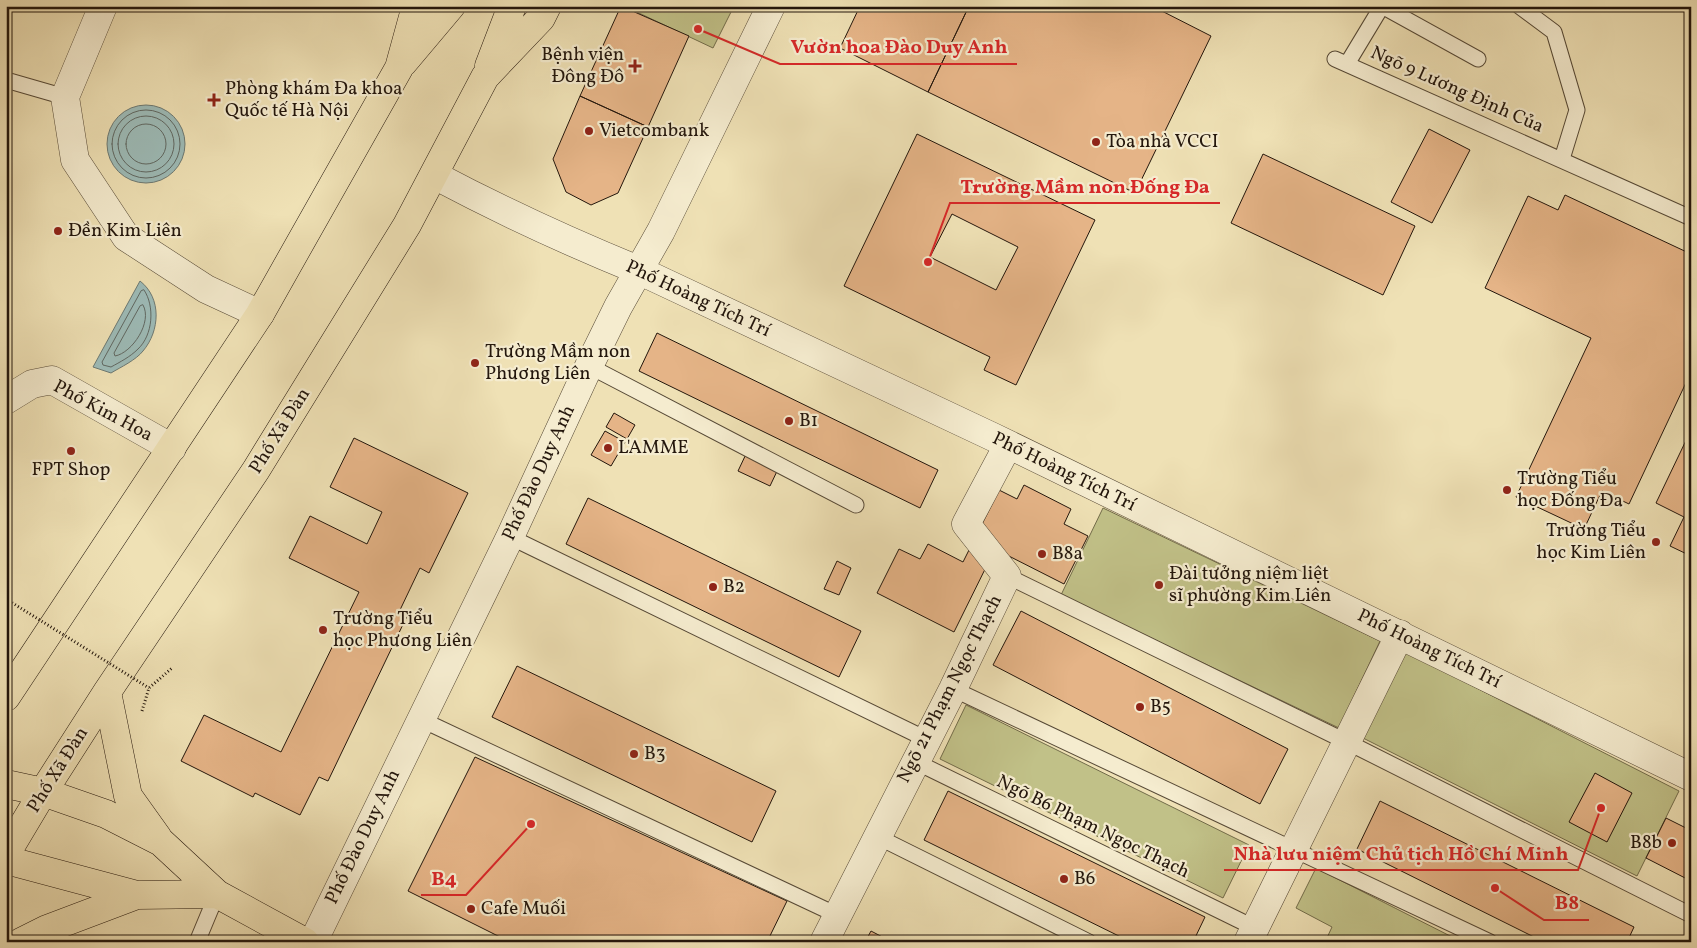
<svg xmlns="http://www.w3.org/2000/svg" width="1697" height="948" font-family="Vollkorn,serif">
	<rect width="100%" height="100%" fill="#efe1b5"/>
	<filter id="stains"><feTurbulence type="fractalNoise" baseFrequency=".004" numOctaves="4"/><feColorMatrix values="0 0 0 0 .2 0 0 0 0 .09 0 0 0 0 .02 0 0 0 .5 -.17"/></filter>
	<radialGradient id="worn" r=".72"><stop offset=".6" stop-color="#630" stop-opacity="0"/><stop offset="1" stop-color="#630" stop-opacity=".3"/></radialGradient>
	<path fill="#c1c188" stroke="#726c4a" d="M624,6H734L713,48Z
		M1103,508L1380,641L1339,728L1061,595Z
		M1404,651L1679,791L1637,876L1361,737Z
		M966,705L1249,845L1223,898L940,759Z
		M1316,868L1462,942H1325L1332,927L1296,908Z"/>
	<path fill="#9dbbb7" stroke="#6c7973" d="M107 144a39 39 0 1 1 78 0a39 39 0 1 1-78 0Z
		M140,281C162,298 160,331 143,351C136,360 121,367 111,373L93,367Z"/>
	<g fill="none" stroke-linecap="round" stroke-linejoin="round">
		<path stroke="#606862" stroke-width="1" d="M112 144a34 34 0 1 1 68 0a34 34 0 1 1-68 0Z
			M118 144a28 28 0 1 1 56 0a28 28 0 1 1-56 0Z
			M126 144a20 20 0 1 1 40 0a20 20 0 1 1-40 0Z
			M144,290C155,306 153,335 138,349C130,357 120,362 111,367L103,365L102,362L141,291Z
			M143,305C153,322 132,353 115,356L114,353L140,306Z"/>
	</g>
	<path fill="#e5b487" stroke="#23160c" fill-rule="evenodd" d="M621,6L689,36L648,127L580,96Z
		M860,6H969L928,92L840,48Z
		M969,6H1152L1211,36L1135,193L928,92Z
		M580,96L648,127L618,193L591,205L566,192L553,159Z
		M1429,129L1470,150L1432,223L1391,202Z
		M917,134L1095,220L1016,385L984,370L990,357L844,286ZM952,214L1018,247L996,290L930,257Z
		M1263,154L1415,226L1383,295L1231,223Z
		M1565,195L1691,254V372L1629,504L1602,491L1584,529L1516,497L1591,338L1485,288L1528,196L1558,210Z
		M657,333L938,470L920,508L639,371Z
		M614,413L635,425L627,439L606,427Z
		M1691,430V556L1670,546L1684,517L1656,503Z
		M605,431L625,442L611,466L591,455Z
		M354,438L468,493L429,573L420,568L400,610L408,614L328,781L319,777L300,815L255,793L253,797L181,761L204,715L281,752L359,592L289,558L310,516L367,544L382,512L330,487Z
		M747,452L779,467L770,486L738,471Z
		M1024,485L1071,509L1064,524L1088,536L1064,584L995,549L954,632L877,593L899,549L920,559L928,544L963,562L999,490L1017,499Z
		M588,498L861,631L839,677L566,544Z
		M837,561L851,568L839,595L824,589Z
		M1021,611L1288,749L1260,804L993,665Z
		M517,666L776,791L752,842L492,717Z
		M475,757L787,901L767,942H510L408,891Z
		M1595,773L1632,793L1607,842L1569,822Z
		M948,791L1205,917L1193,942H1131L924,840Z
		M1380,801L1634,927L1627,942H1544L1357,849Z
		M1666,818L1686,828L1691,820V881L1646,858Z
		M871,931L892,942H865Z"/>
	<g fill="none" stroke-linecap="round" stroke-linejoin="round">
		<defs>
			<path id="service" d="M1519,6L1554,32L1577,110L1562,159
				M1335,59L1691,218
				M1347,64L1382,6L1478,59
				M6,80L65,97
				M589,366L856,505
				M510,537L926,739
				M1007,576L1347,742L1691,915
				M953,689L1490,942
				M420,719L837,915
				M914,761L1255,928
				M876,836L1089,942
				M197,942L217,894"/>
			<path id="minor" d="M103,6L65,97L75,160L126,237L206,289L260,314
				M6,400L32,384L52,380L172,448
				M824,942L953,689L1007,576L966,524L1008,445
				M1248,942L1400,634"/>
			<path id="tertiary" d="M434,175C500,210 569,242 638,270L993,437L1691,777
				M313,942L510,537L589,366L618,307L661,231L771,6"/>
			<path id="primary" d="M403,63L451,6
				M489,66L512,6
				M107,692L128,796L158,838
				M6,697L260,314L399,68L416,6
				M6,784L43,792L106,814L161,842L217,894L305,942
				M6,854L43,792L107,692L256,470L407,225L485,77L541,18L547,6
				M6,860L137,895L217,894
				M21,942L47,929L137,895"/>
		</defs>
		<use href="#service" stroke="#564936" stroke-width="17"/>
		<use href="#minor" stroke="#564936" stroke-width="29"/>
		<use href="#tertiary" stroke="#564936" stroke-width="29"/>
		<use href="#primary" stroke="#23160c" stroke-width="29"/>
		<path stroke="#23160c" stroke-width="3" stroke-dasharray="1 2.5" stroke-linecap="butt" d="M654,8L655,6
			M142,711L149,688L172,668"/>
		<use href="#service" stroke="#f5eccf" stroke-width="15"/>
		<use href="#minor" stroke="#f5eccf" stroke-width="28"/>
		<use href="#tertiary" stroke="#f5eccf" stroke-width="28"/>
		<use href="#primary" stroke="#efe1b5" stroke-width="28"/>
		<path stroke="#23160c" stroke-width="3" stroke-dasharray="1 2.5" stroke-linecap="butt" d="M6,599L149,688"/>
	</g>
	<g fill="#8f2418" stroke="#f5eccf" stroke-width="2">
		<path d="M632.5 58.5h5v5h5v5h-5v5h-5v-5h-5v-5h5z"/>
		<path d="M211.5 92.5h5v5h5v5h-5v5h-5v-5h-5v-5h5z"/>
		<circle cx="589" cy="131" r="5"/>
		<circle cx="1096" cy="142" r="5"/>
		<circle cx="58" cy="231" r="5"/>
		<circle cx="475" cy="363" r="5"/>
		<circle cx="789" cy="421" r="5"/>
		<circle cx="608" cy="448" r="5"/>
		<circle cx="71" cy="451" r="5"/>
		<circle cx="1507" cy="490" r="5"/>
		<circle cx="1656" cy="542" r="5"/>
		<circle cx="1042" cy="554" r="5"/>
		<circle cx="1159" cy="585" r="5"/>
		<circle cx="713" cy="587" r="5"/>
		<circle cx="323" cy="630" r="5"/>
		<circle cx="1140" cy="707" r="5"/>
		<circle cx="634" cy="754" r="5"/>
		<circle cx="1672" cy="843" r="5"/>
		<circle cx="1064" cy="879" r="5"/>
		<circle cx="471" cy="909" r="5"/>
	</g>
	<g text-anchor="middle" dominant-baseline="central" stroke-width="4.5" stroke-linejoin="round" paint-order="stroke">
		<g font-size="19" fill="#23160c" stroke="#f5eccf" text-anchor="start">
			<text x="624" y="55" text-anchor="end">Bệnh viện<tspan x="624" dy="22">Đông Đô</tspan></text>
			<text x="225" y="89">Phòng khám Đa khoa<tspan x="225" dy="22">Quốc tế Hà Nội</tspan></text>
			<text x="599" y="131">Vietcombank</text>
			<text x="1106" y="142">Tòa nhà VCCI</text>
			<text x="68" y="231">Đền Kim Liên</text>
			<text x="485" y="352">Trường Mầm non<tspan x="485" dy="22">Phương Liên</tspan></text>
			<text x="799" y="421">B1</text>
			<text x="618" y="448">L'AMME</text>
			<text x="71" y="470" text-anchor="middle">FPT Shop</text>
			<text x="1517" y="479">Trường Tiểu<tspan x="1517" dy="22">học Đống Đa</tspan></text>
			<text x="1646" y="531" text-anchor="end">Trường Tiểu<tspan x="1646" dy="22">học Kim Liên</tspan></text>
			<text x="1052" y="554">B8a</text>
			<text x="1169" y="574">Đài tưởng niệm liệt<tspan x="1169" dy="22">sĩ phường Kim Liên</tspan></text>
			<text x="723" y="587">B2</text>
			<text x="333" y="619">Trường Tiểu<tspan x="333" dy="22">học Phương Liên</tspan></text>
			<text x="1150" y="707">B5</text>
			<text x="644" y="754">B3</text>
			<text x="1662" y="843" text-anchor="end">B8b</text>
			<text x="1074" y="879">B6</text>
			<text x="481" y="909">Cafe Muối</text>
		</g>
		<g font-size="19" fill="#23160c" stroke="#f5eccf">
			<text transform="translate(1457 90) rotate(24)">Ngõ 9 Lương Định Của</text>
			<text transform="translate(698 299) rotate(25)">Phố Hoàng Tích Trí</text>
			<text transform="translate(103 411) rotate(28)">Phố Kim Hoa</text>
			<text transform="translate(280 431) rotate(-58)">Phố Xã Đàn</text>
			<text transform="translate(1064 472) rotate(26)">Phố Hoàng Tích Trí</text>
			<text transform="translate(539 473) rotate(-65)">Phố Đào Duy Anh</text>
			<text transform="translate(1429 649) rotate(26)">Phố Hoàng Tích Trí</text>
			<text transform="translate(950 689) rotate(-63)">Ngõ 21 Phạm Ngọc Thạch</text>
			<text transform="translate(58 770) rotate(-58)">Phố Xã Đàn</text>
			<text transform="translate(1093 827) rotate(26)">Ngõ B6 Phạm Ngọc Thạch</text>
			<text transform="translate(363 837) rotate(-64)">Phố Đào Duy Anh</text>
		</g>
	</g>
	<path fill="none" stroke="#d62828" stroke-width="2" d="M698 29L780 64H1017M928 262L950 203H1220M1601 808L1578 870H1224M531 824L466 895H421M1495 888L1544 920H1589"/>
	<g fill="#d62828" stroke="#f5eccf" stroke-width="2">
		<circle cx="698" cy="29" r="5"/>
		<circle cx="928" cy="262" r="5"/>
		<circle cx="1601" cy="808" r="5"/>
		<circle cx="531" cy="824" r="5"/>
		<circle cx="1495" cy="888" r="5"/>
	</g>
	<g font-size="20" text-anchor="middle" font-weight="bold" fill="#d62828" stroke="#f5eccf" stroke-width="4.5" stroke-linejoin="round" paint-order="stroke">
		<text x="899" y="53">Vườn hoa Đào Duy Anh</text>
		<text x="1085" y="193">Trường Mầm non Đống Đa</text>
		<text x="1401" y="860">Nhà lưu niệm Chủ tịch Hồ Chí Minh</text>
		<text x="444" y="885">B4</text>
		<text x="1567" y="909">B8</text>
	</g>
	<rect width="1697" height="948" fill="none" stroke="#efe1b5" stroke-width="25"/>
	<rect x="8" y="8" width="1682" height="933" fill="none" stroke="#23160c" stroke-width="2.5"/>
	<rect x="12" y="12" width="1672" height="923" fill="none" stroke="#23160c"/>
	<rect width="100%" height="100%" filter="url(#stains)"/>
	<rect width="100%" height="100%" fill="url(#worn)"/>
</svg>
